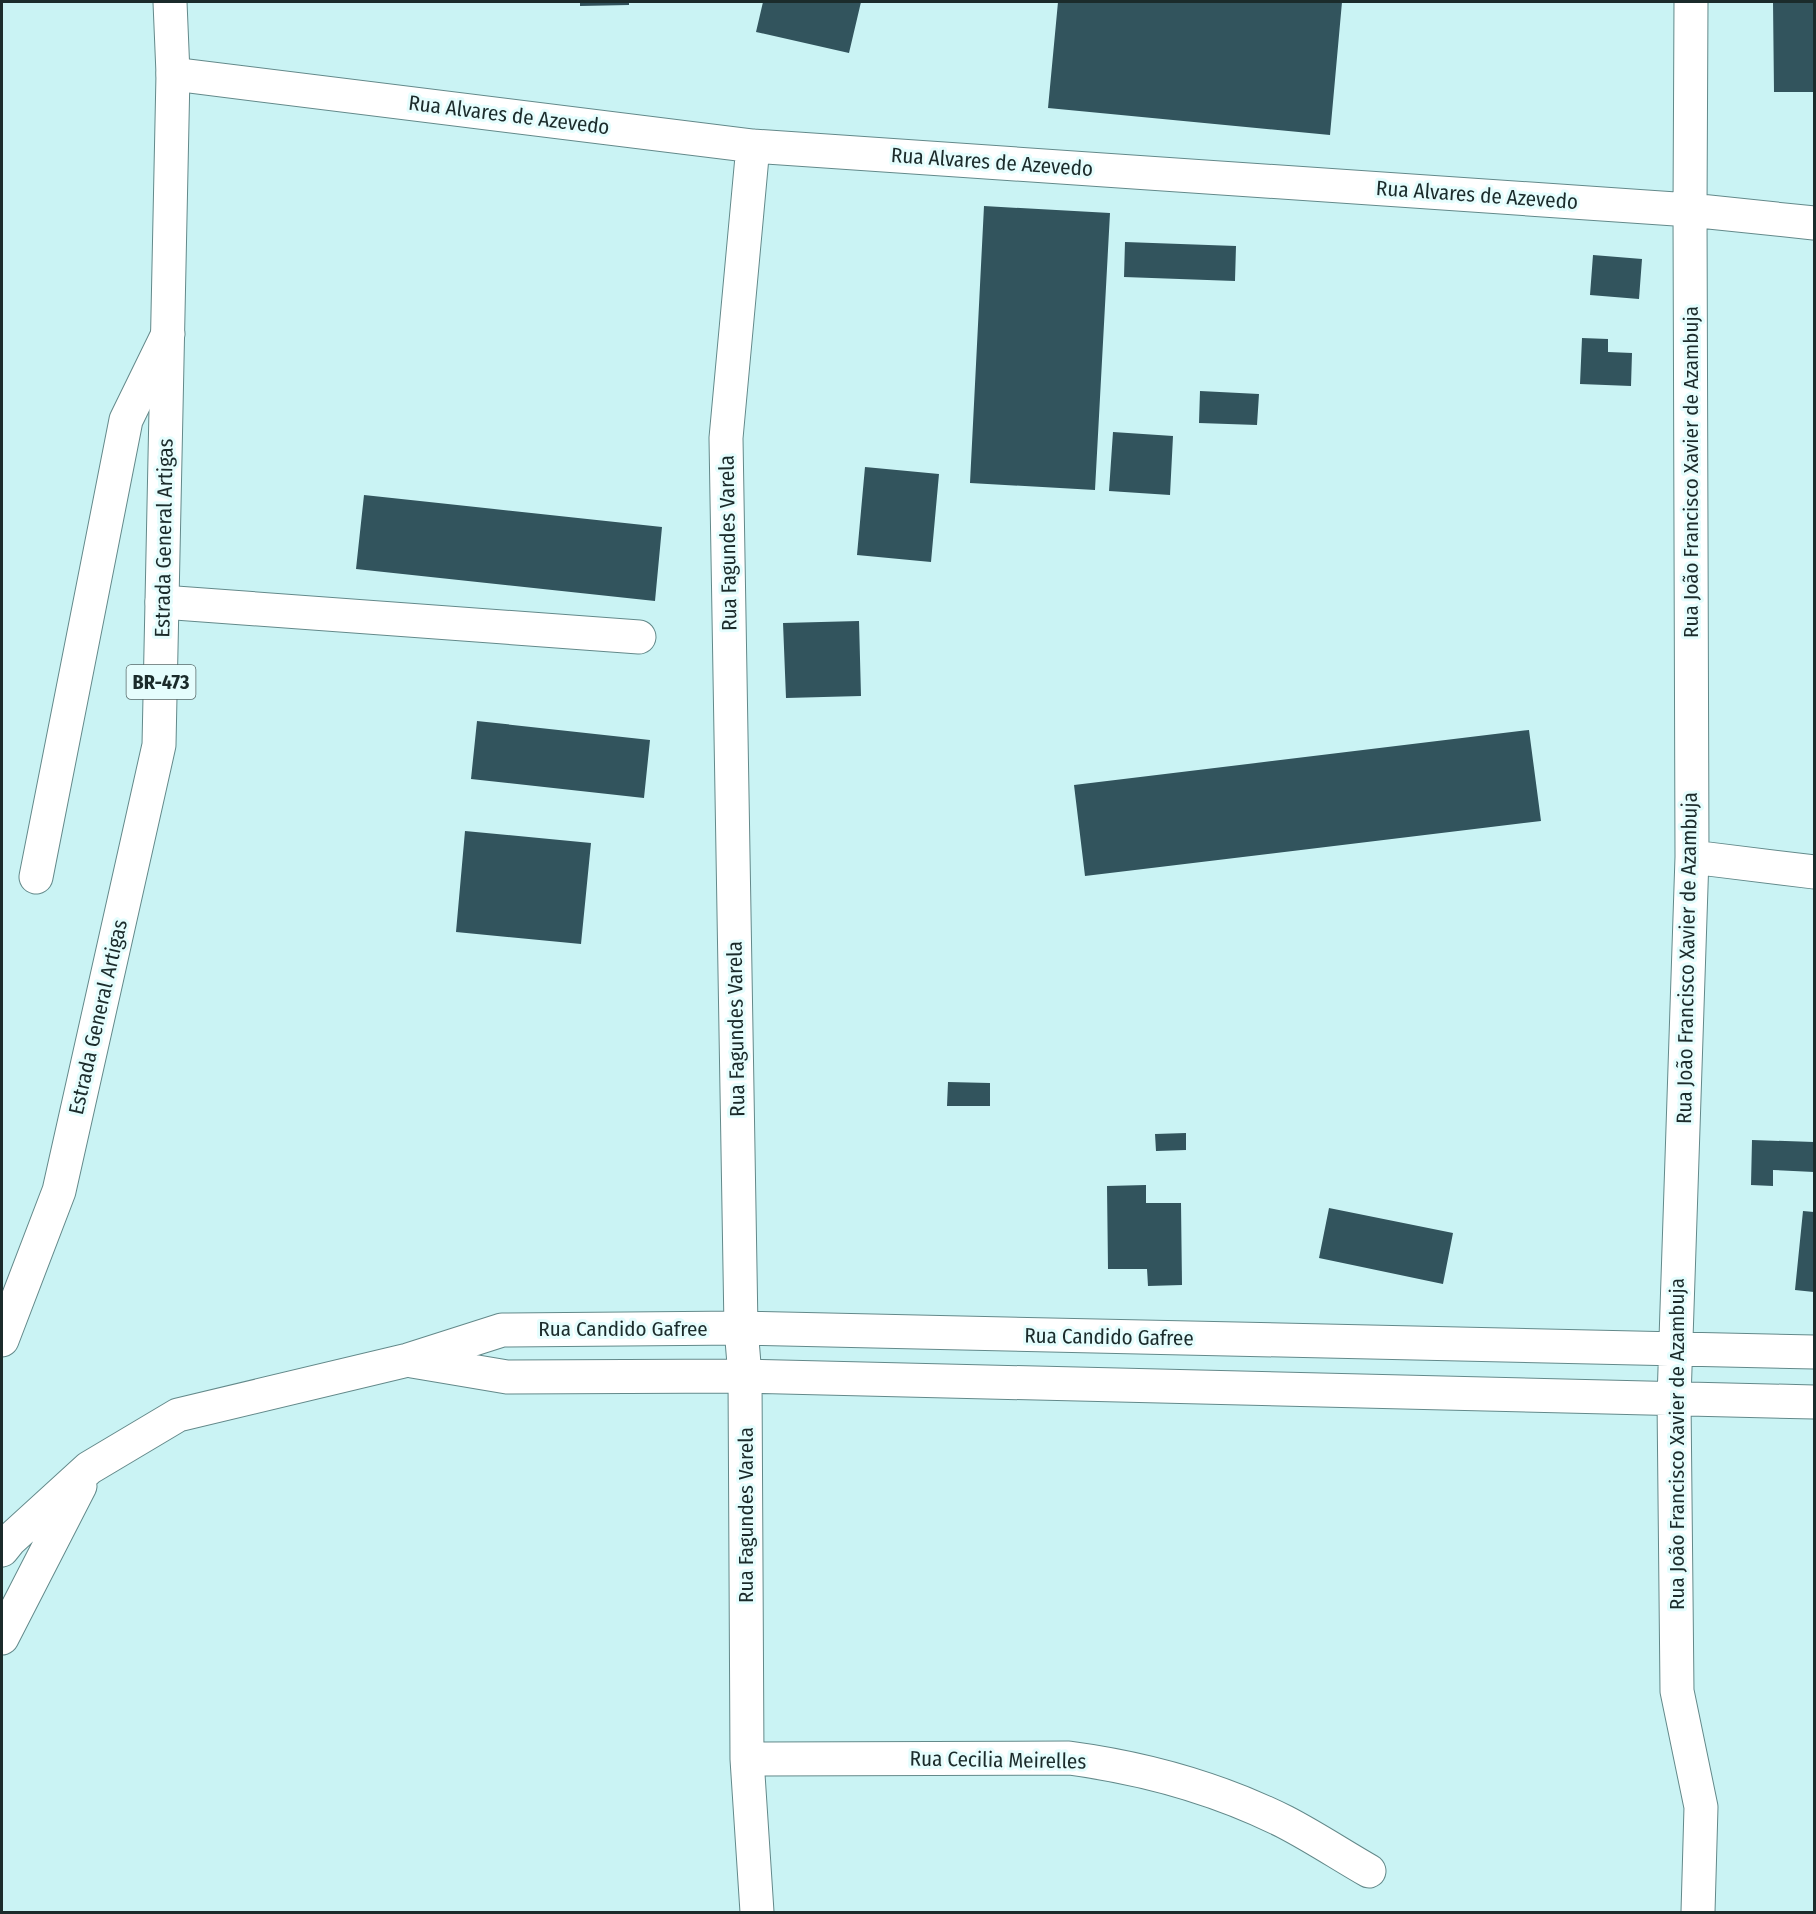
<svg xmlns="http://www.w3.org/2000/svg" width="1816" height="1914" font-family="'Fira Sans Condensed',sans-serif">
	<rect width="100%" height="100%" fill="#caf3f4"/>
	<path fill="#32545d" d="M580,2H629V5L580,6Z
		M763,2H861L849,53L756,32Z
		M1058,2H1342L1330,135L1048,108Z
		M1773,2H1814V92H1774Z
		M984,206L1110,213L1095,490L970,483Z
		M1125,242L1236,246L1235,281L1124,277Z
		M1593,255L1642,259L1639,299L1590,295Z
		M1582,338L1608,339V352L1632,353L1631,386L1580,384Z
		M1200,391L1259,394L1257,425L1199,423Z
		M1113,432L1173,436L1170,495L1109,491Z
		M865,467L939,474L931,562L857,555Z
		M364,495L662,527L655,601L356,569Z
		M859,621L861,696L786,698L783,623Z
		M477,721L650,740L644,798L471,779Z
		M1529,730L1541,821L1085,876L1074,785Z
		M465,831L591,843L581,944L456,932Z
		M948,1082L990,1083V1106H947Z
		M1186,1133V1150L1156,1151L1155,1134Z
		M1752,1140L1814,1142V1172L1773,1170V1186L1751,1185Z
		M1146,1185V1203H1181L1182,1285L1148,1286L1147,1269H1108L1107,1186Z
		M1329,1208L1453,1233L1443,1284L1319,1258Z
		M1803,1211L1814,1212V1292L1795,1290Z"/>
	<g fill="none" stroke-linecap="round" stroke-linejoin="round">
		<defs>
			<path id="minor" d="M1691,2L1690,210L1692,857L1674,1399L1677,1691L1701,1807L1698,1912
				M173,74L753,146L1690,210L1814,223
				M753,146L726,438L741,1328L745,1376L747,1759L757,1912
				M162,602L639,637
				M1692,857L1814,872
				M36,877L126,420L168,334
				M412,1361L507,1377L745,1376L1814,1402
				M2,1550L10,1540L89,1468L178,1415L408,1360L502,1330L741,1328L1814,1352
				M2,1638L80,1486
				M747,1759L1069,1758C1144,1768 1217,1788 1285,1822C1314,1837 1341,1855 1369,1871"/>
			<path id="major" d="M2,1340L59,1191L159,745L173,74L170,2"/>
		</defs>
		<use href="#minor" stroke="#63898a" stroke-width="35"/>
		<use href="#major" stroke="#63898a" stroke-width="35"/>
		<use href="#minor" stroke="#fff" stroke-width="33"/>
		<use href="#major" stroke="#fff" stroke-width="33"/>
	</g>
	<g text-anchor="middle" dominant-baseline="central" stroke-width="6" stroke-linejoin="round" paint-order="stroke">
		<rect fill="#e5fdfd" stroke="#586a6a" stroke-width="1.5" x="126.5" y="665" width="69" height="34" rx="4.5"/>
		<g font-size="20" font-weight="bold" fill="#1b2b2b">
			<text x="161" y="682">BR-473</text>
		</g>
		<g font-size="21" fill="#1b2b2b" stroke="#e5fdfd">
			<text transform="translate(509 115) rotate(7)">Rua Alvares de Azevedo</text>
			<text transform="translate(992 162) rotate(4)">Rua Alvares de Azevedo</text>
			<text transform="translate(1477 195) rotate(4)">Rua Alvares de Azevedo</text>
			<text transform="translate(1691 472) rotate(-90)">Rua João Francisco Xavier de Azambuja</text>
			<text transform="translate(164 538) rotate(-89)">Estrada General Artigas</text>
			<text transform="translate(728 543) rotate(-91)">Rua Fagundes Varela</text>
			<text transform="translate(1687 958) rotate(-89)">Rua João Francisco Xavier de Azambuja</text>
			<text transform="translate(98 1017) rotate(-77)">Estrada General Artigas</text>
			<text transform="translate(736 1029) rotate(-91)">Rua Fagundes Varela</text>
			<text x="623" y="1329">Rua Candido Gafree</text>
			<text transform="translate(1109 1337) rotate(1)">Rua Candido Gafree</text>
			<text transform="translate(1677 1444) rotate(-90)">Rua João Francisco Xavier de Azambuja</text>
			<text transform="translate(746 1515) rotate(-90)">Rua Fagundes Varela</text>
			<text transform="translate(998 1760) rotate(1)">Rua Cecilia Meirelles</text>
		</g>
	</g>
	<rect width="1816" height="1914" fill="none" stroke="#1b2b2b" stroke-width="6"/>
</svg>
